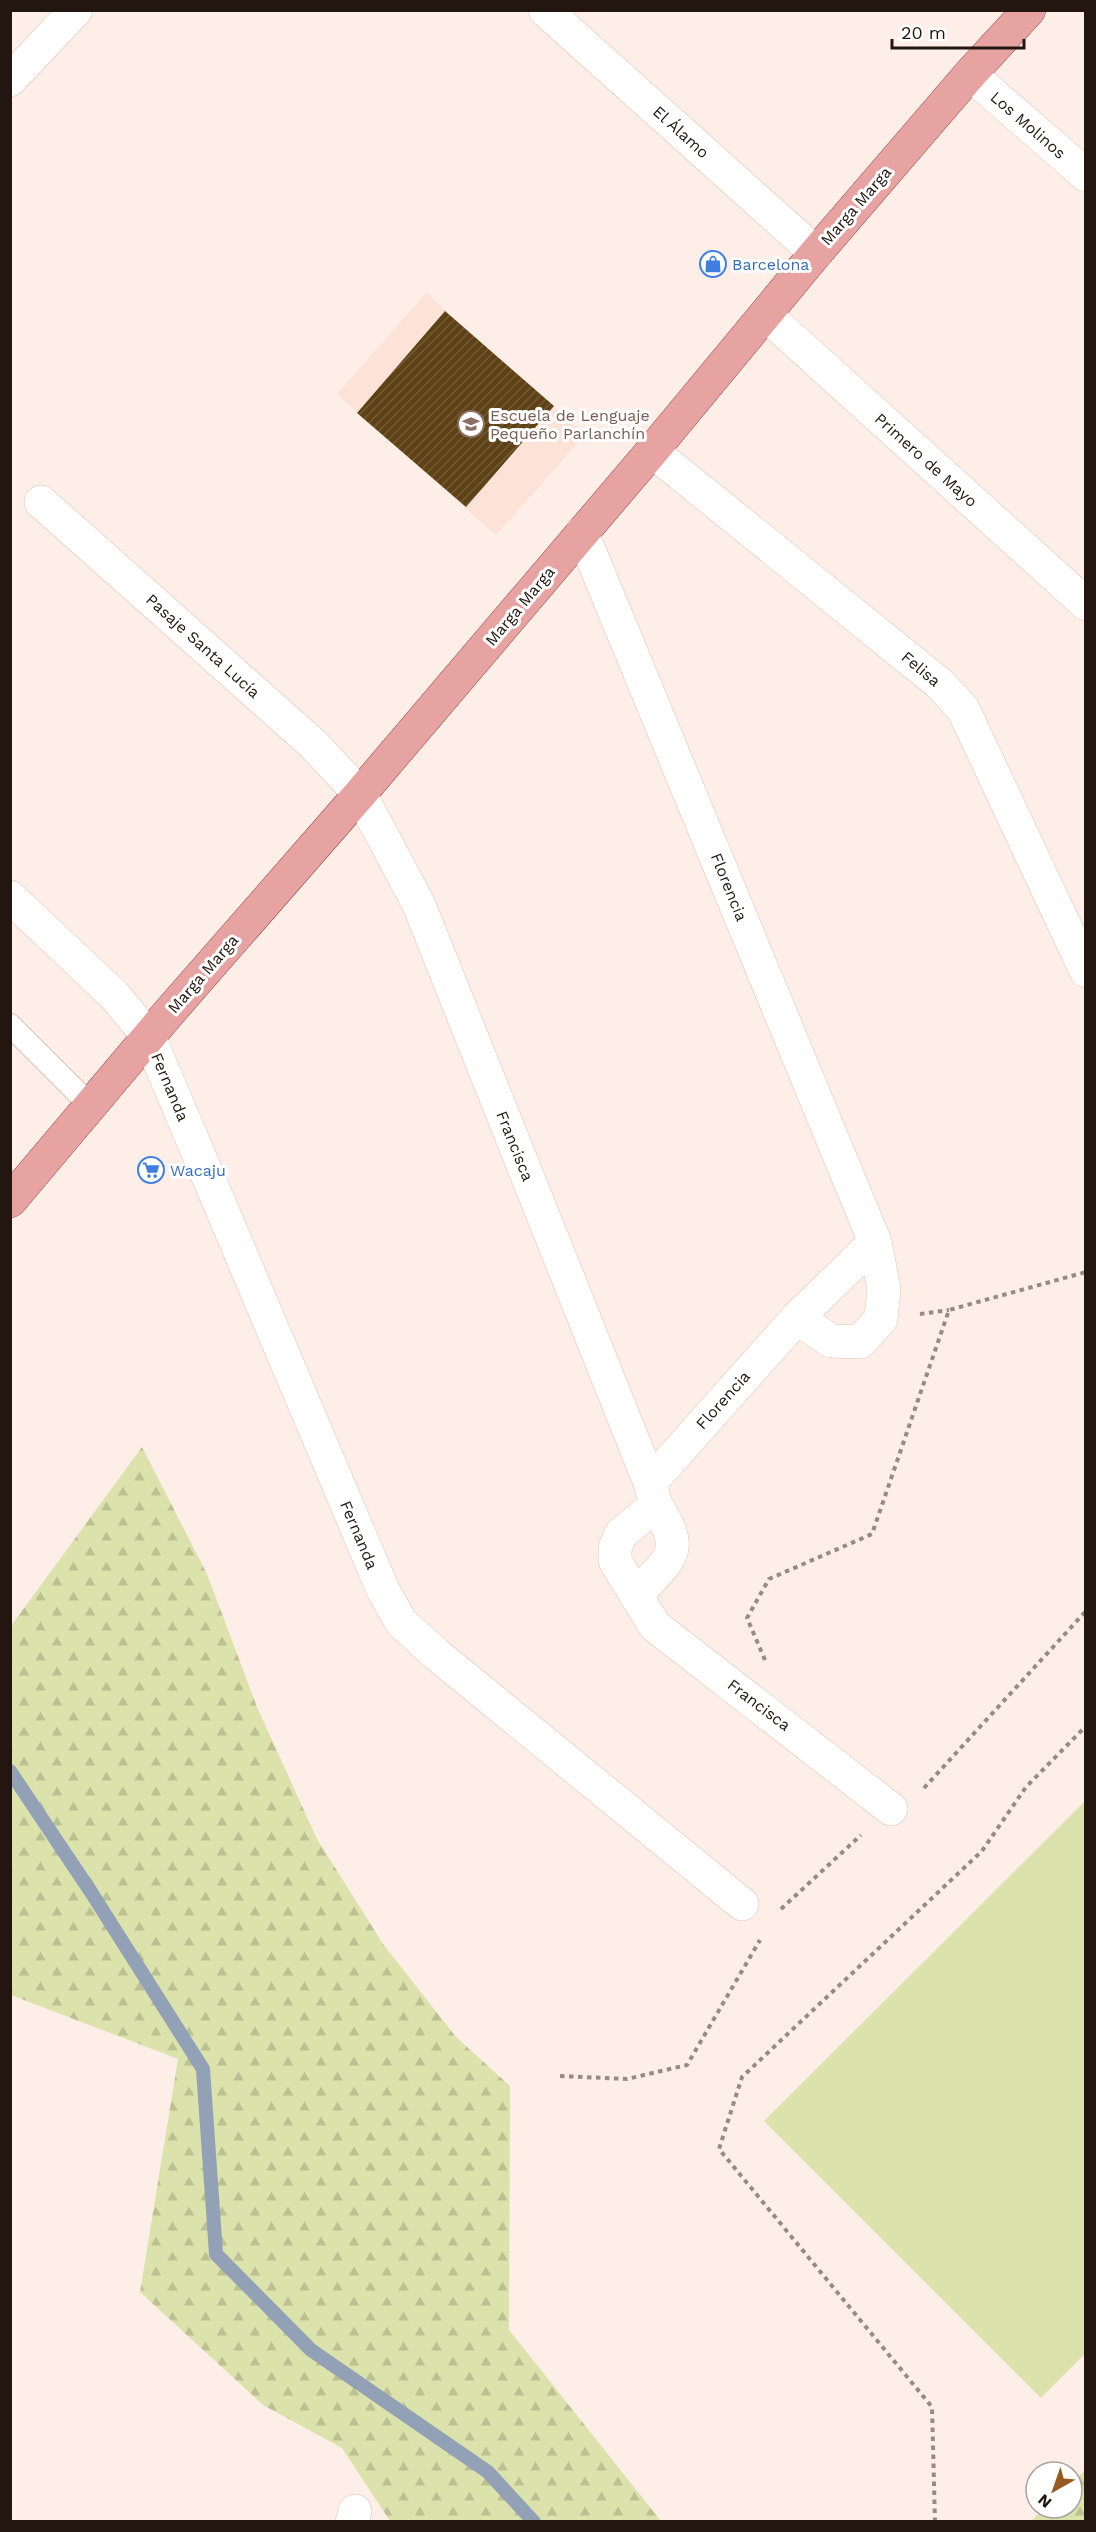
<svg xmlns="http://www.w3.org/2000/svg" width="1096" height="2532" font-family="'Work Sans',sans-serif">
	<defs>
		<pattern id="forest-firs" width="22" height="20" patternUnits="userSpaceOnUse" patternTransform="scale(1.5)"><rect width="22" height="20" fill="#dce2ab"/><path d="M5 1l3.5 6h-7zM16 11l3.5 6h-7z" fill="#bcc192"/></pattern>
		<pattern id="building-hatch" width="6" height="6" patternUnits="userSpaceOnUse" patternTransform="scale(1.5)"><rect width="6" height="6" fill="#5e4216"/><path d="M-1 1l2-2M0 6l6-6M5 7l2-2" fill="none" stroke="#715a36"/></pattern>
	</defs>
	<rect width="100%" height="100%" fill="#fdeee8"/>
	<path fill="#fde2d7" d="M426,293L585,435L496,535L337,394Z"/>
	<path fill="url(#forest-firs)" d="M142,1447L207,1574L257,1707L317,1839L383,1944L456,2037L510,2086L509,2330L661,2521H390L342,2448L263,2405L140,2292L178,2059L11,1995V1626Z
		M1085,2470V2521H1031L1045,2508H1072V2483Z"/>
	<path fill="#dce2ab" d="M1085,1801V2354L1041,2398L764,2121Z"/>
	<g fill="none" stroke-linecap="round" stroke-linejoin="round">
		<path stroke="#92a1b5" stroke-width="14" d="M10,1771L91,1892L203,2069L216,2254L311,2350L488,2472L534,2522"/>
	</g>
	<path fill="url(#building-hatch)" d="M445,311L554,406L466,507L357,413Z"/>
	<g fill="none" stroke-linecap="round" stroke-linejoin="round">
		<defs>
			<path id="lane" d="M10,1025L90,1105"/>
			<path id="street" d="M545,10L816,253
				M970,74L1086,175
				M10,80L76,10
				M766,315L1086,604
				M652,451L940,684L963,709L1086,971
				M41,502L313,744L360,794L419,905L650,1483L656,1505
				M582,533L875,1242L884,1289L881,1319L860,1342L831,1341L797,1318
				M10,897L114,995L149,1037L383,1590L401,1622L436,1654L742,1904
				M650,1483L797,1318L875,1242
				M636,1595C670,1558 687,1553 656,1505L621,1534L615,1548V1561L655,1626L891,1809
				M352,2522L355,2511"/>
			<path id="primary" d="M10,1201L166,1016L360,794L652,451L816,253L970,74L1029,10"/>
		</defs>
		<use href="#lane" stroke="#e4c0b0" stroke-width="24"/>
		<use href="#street" stroke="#e4c0b0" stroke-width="34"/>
		<use href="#primary" stroke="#974a45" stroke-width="34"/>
		<path stroke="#978983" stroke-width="4" stroke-dasharray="4.5 4.5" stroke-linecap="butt" d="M920,1314L949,1310
			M765,1660L747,1618L769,1579L872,1534L949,1310L1086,1272
			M924,1788L1086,1611
			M781,1909L861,1835
			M560,2076L627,2079L687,2065L760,1940
			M935,2522L932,2407L719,2149L742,2077L982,1851L1026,1787L1086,1726"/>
		<use href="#lane" stroke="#fff" stroke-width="22"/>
		<use href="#street" stroke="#fff" stroke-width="33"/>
		<use href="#primary" stroke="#e6a3a1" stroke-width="33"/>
	</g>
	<defs>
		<symbol id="shop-ring" viewBox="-11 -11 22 22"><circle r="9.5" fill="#fff" stroke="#3f7fe0" stroke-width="1.5"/><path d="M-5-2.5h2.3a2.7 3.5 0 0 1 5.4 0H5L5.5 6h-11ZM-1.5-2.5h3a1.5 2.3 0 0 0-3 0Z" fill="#3f7fe0"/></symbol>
		<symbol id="school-ring" viewBox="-11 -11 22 22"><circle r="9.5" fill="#fff" stroke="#8d6e63" stroke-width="1.5"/><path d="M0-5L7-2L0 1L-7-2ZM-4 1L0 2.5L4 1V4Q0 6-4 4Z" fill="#8d6e63"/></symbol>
		<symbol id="supermarket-ring" viewBox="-11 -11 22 22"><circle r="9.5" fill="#fff" stroke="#3f7fe0" stroke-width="1.5"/><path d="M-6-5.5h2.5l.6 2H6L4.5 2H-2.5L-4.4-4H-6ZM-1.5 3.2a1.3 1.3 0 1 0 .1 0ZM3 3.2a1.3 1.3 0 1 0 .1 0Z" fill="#3f7fe0"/></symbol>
	</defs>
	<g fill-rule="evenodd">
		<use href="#shop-ring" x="698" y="249" width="30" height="30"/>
		<use href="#school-ring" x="456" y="409" width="30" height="30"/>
		<use href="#supermarket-ring" x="136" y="1155" width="30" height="30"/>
	</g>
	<g text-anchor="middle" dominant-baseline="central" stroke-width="6" stroke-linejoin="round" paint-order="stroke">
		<g font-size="16" fill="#231610" stroke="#fff">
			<text transform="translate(1028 125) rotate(41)">Los Molinos</text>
			<text transform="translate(681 132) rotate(42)">El Álamo</text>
			<text transform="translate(856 206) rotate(-49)">Marga Marga</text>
			<text transform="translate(926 460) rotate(42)">Primero de Mayo</text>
			<text transform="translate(520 606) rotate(-50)">Marga Marga</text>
			<text transform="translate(203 646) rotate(42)">Pasaje Santa Lucía</text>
			<text transform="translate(921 669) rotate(40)">Felisa</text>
			<text transform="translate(729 887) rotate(68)">Florencia</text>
			<text transform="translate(203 974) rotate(-49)">Marga Marga</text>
			<text transform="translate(170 1087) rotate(67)">Fernanda</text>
			<text transform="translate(515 1146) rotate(68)">Francisca</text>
			<text transform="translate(723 1400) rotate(-48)">Florencia</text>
			<text transform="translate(359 1535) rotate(67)">Fernanda</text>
			<text transform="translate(759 1705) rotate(37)">Francisca</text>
		</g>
		<g font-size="16" fill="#366cbe" stroke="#fff" text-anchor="start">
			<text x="732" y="264">Barcelona</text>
			<text x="170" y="1170">Wacaju</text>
		</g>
		<g font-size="16" fill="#785e54" stroke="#fff" text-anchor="start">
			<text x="490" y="415">Escuela de Lenguaje<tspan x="490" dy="18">Pequeño Parlanchín</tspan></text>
		</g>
	</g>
	<rect width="1096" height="2532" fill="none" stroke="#231610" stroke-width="24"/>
	<g transform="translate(1054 2490) rotate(220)"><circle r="28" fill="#ffffff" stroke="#a7a29f" stroke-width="1.5"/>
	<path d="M0-4.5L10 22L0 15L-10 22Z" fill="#97591f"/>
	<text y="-9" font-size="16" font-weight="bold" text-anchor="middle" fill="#231610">N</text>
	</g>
	<path d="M892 39v9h132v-9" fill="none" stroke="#231610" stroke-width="3"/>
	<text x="901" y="39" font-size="18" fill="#231610" stroke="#ffffff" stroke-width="4.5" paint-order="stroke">20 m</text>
</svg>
